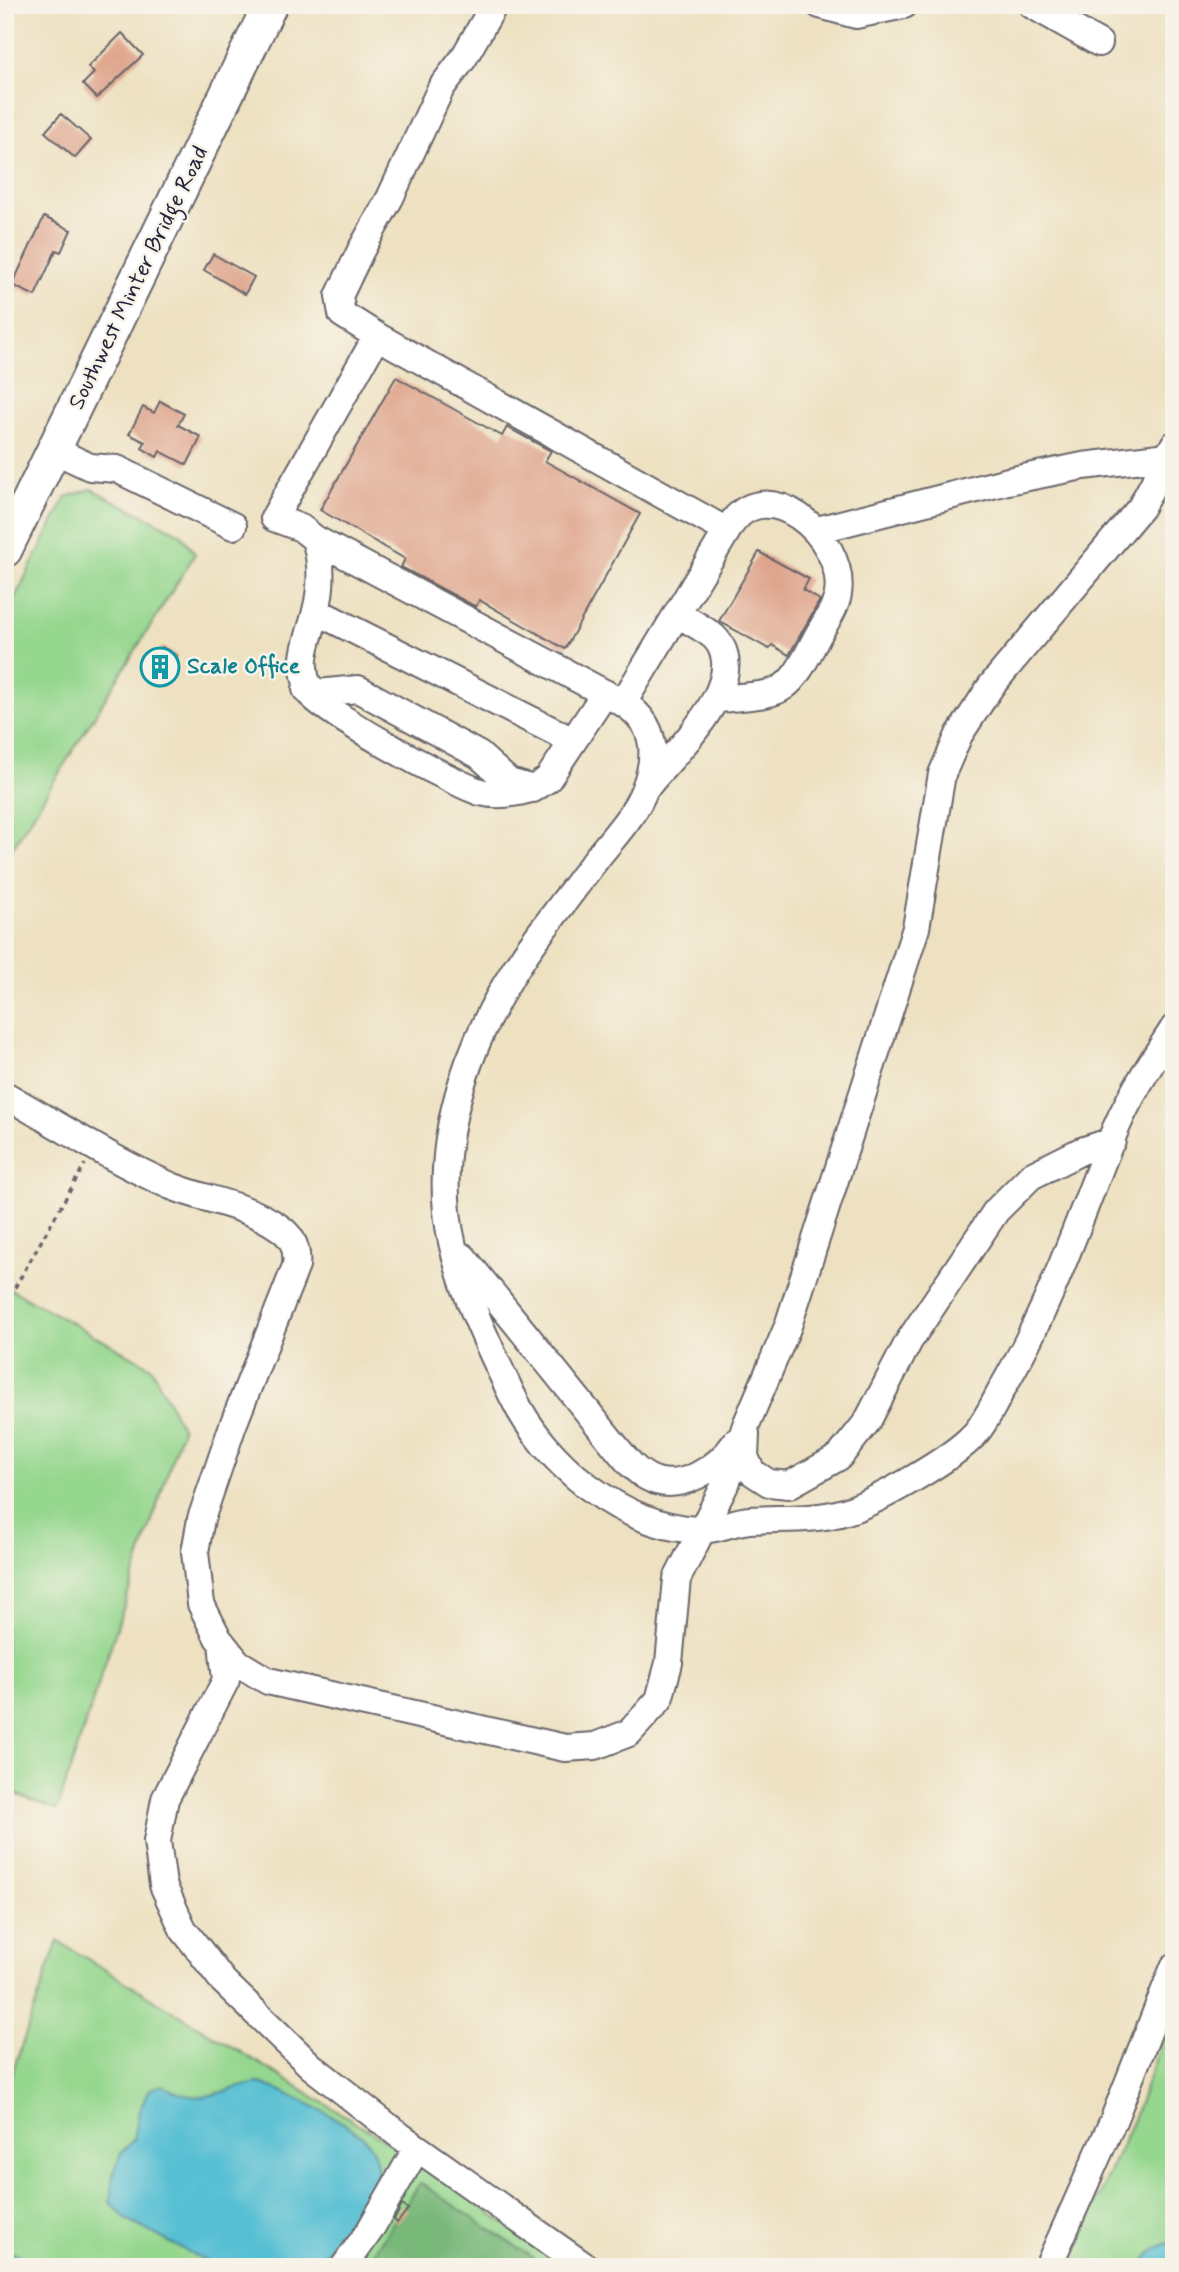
<svg xmlns="http://www.w3.org/2000/svg" width="1179" height="2272" font-family="Mynerve,sans-serif">
	<rect width="100%" height="100%" fill="#f7f3e8"/>
	<filter id="ink" filterUnits="userSpaceOnUse"><feTurbulence type="fractalNoise" baseFrequency=".0143" numOctaves="2"/><feDisplacementMap in="SourceGraphic" scale="14" xChannelSelector="R" yChannelSelector="G"/><feConvolveMatrix kernelMatrix="1 2 1 2 8 2 1 2 1" color-interpolation-filters="sRGB"/></filter>
	<filter id="wash" filterUnits="userSpaceOnUse"><feTurbulence type="fractalNoise" baseFrequency=".00686" numOctaves="4" result="noise"/><feDisplacementMap in="SourceGraphic" scale="28" xChannelSelector="R" yChannelSelector="G"/><feGaussianBlur stdDeviation="1.57" result="paint"/><feColorMatrix in="noise" values="0 0 0 0 0 0 0 0 0 0 0 0 0 0 0 0 0 1.4 0 .05"/><feComposite in="paint" operator="in"/></filter>
	<g filter="url(#wash)">
		<rect width="100%" height="100%" fill="#eee1c1"/>
		<path fill="#95d78e" stroke="#5c7c64" stroke-width="2" d="M91,489L181,534L195,554L5,860V617L66,497Z
			M5,1286L151,1367L182,1429L57,1810L5,1790Z
			M58,1941L421,2162L564,2267H5V2093Z
			M1174,2009V2267H1067L1134,2117Z"/>
		<path fill="#78b879" stroke="#4d6d5a" stroke-width="2" d="M420,2183L547,2267H364Z"/>
		<path fill="#56bfd3" stroke="#3c7087" stroke-width="2" d="M259,2083C282,2089 353,2124 368,2142C375,2152 381,2172 375,2183C362,2209 332,2243 314,2267H217L127,2220L110,2202L113,2175L121,2153L134,2139L139,2111L150,2089L162,2085C204,2110 218,2088 259,2083Z
			M1174,2242V2267H1143C1147,2252 1159,2245 1174,2242Z
			M5,2248L6,2249L43,2267H5Z"/>
		<g id="blocks">
			<path fill="#dfa58c" d="M122,33L143,55L97,98L83,84L94,73L88,67Z
				M61,114L91,140L75,158L45,132Z
				M44,217L71,230L61,252L56,250L35,296L12,285Z
				M213,254L254,277L245,294L204,270Z
				M396,377L502,436L507,427L551,451L545,461L640,514L565,649L479,600L476,607L401,567L405,559L320,510Z
				M160,401L184,414L178,425L201,437L187,465L160,451L157,457L142,448L145,442L129,434L143,407L154,413Z
				M759,552L809,579L803,590L820,600L789,655L772,645L769,649L719,621Z
				M162,647L177,656L157,687L143,678Z
				M402,2205L408,2209L397,2223L394,2220Z"/>
		</g>
	</g>
	<g filter="url(#ink)">
		<use href="#blocks" fill-opacity="0" stroke="#69656a" stroke-width="2"/>
		<g fill="none" stroke-linecap="round" stroke-linejoin="round">
			<defs>
				<path id="minor" d="M820,5L856,15L904,5
					M1032,5L1099,43
					M377,336L342,314L339,296L361,250L390,198L441,88L463,59L494,5
					M54,450L90,467L117,469L233,526
					M817,530L1008,481L1083,466L1168,456
					M315,539C322,562 322,587 316,611C310,638 297,658 308,686L318,693L358,689L479,755L509,782L533,789L548,779L605,693
					M316,611L573,741
					M306,689C319,711 452,783 480,792C495,796 512,794 527,790
					M718,699C784,693 786,698 817,637C824,624 836,608 838,594C847,537 762,465 727,531
					M623,703L727,531L377,336L274,518L301,528L315,539L623,703C656,724 658,754 645,788C636,813 616,834 600,854C580,880 561,906 541,932C483,1009 437,1113 447,1212C454,1276 485,1338 512,1395C544,1463 621,1526 698,1530C716,1531 733,1521 750,1520C782,1518 816,1521 847,1511C880,1500 952,1459 975,1434C988,1419 997,1397 1007,1380C1053,1300 1081,1213 1116,1128C1131,1093 1153,1060 1174,1028
					M649,784C674,753 755,678 714,637C704,628 688,621 677,613
					M5,1095C60,1126 114,1161 171,1186C206,1200 246,1205 277,1226C293,1236 298,1248 296,1266L233,1425L201,1519L195,1552L201,1604L218,1638L238,1663L268,1681L565,1748L595,1746L629,1733L659,1700L669,1663L677,1579L727,1481L746,1425L788,1326L916,928L942,774L959,735L991,686L1141,507L1174,445
					M463,1257L616,1447C625,1458 634,1470 647,1477C679,1495 719,1467 736,1442
					M746,1434L745,1457L752,1472L769,1483L789,1485L839,1457L867,1422L909,1341L996,1211L1031,1176L1081,1151L1112,1141
					M222,1643L226,1680L165,1799L157,1841L163,1885L183,1929L223,1981L311,2066L399,2135L586,2267
					M344,2267L370,2230L417,2148
					M1048,2267L1113,2121L1174,1967"/>
				<path id="major" d="M5,550L270,5"/>
			</defs>
			<use href="#minor" stroke="#69656a" stroke-width="30"/>
			<use href="#major" stroke="#69656a" stroke-width="37"/>
			<path stroke="#69656a" stroke-width="3.5" stroke-dasharray="5 5" stroke-linecap="butt" d="M5,1305L85,1164"/>
			<use href="#minor" stroke="#fff" stroke-width="26"/>
			<use href="#major" stroke="#fff" stroke-width="33"/>
		</g>
	</g>
	<defs>
		<symbol id="building-ring" viewBox="-11 -11 22 22"><circle r="9.5" fill="#f7f3e8" stroke="#0f9aa8" stroke-width="1.5"/><path d="M-4-6H4V6H1V3H-1V6H-4ZM-2.5-4.3h1.7v1.8h-1.7ZM.8-4.3h1.7v1.8H.8ZM-2.5-1h1.7V.8h-1.7ZM.8-1h1.7V.8H.8Z" fill="#0f9aa8"/></symbol>
	</defs>
	<g fill-rule="evenodd">
		<use href="#building-ring" x="138" y="645" width="44" height="44"/>
	</g>
	<g text-anchor="middle" dominant-baseline="central" stroke-width="5" stroke-linejoin="round" paint-order="stroke">
		<g font-size="23" fill="#22223b" stroke="#f7f3e8">
			<text transform="translate(139 278) rotate(-64)">Southwest Minter Bridge Road</text>
		</g>
		<g font-size="23" font-weight="bold" fill="#0d838f" stroke="#f7f3e8" text-anchor="start">
			<text x="187" y="667">Scale Office</text>
		</g>
	</g>
	<rect width="1179" height="2272" fill="none" stroke="#f7f3e8" stroke-width="28"/>
</svg>
